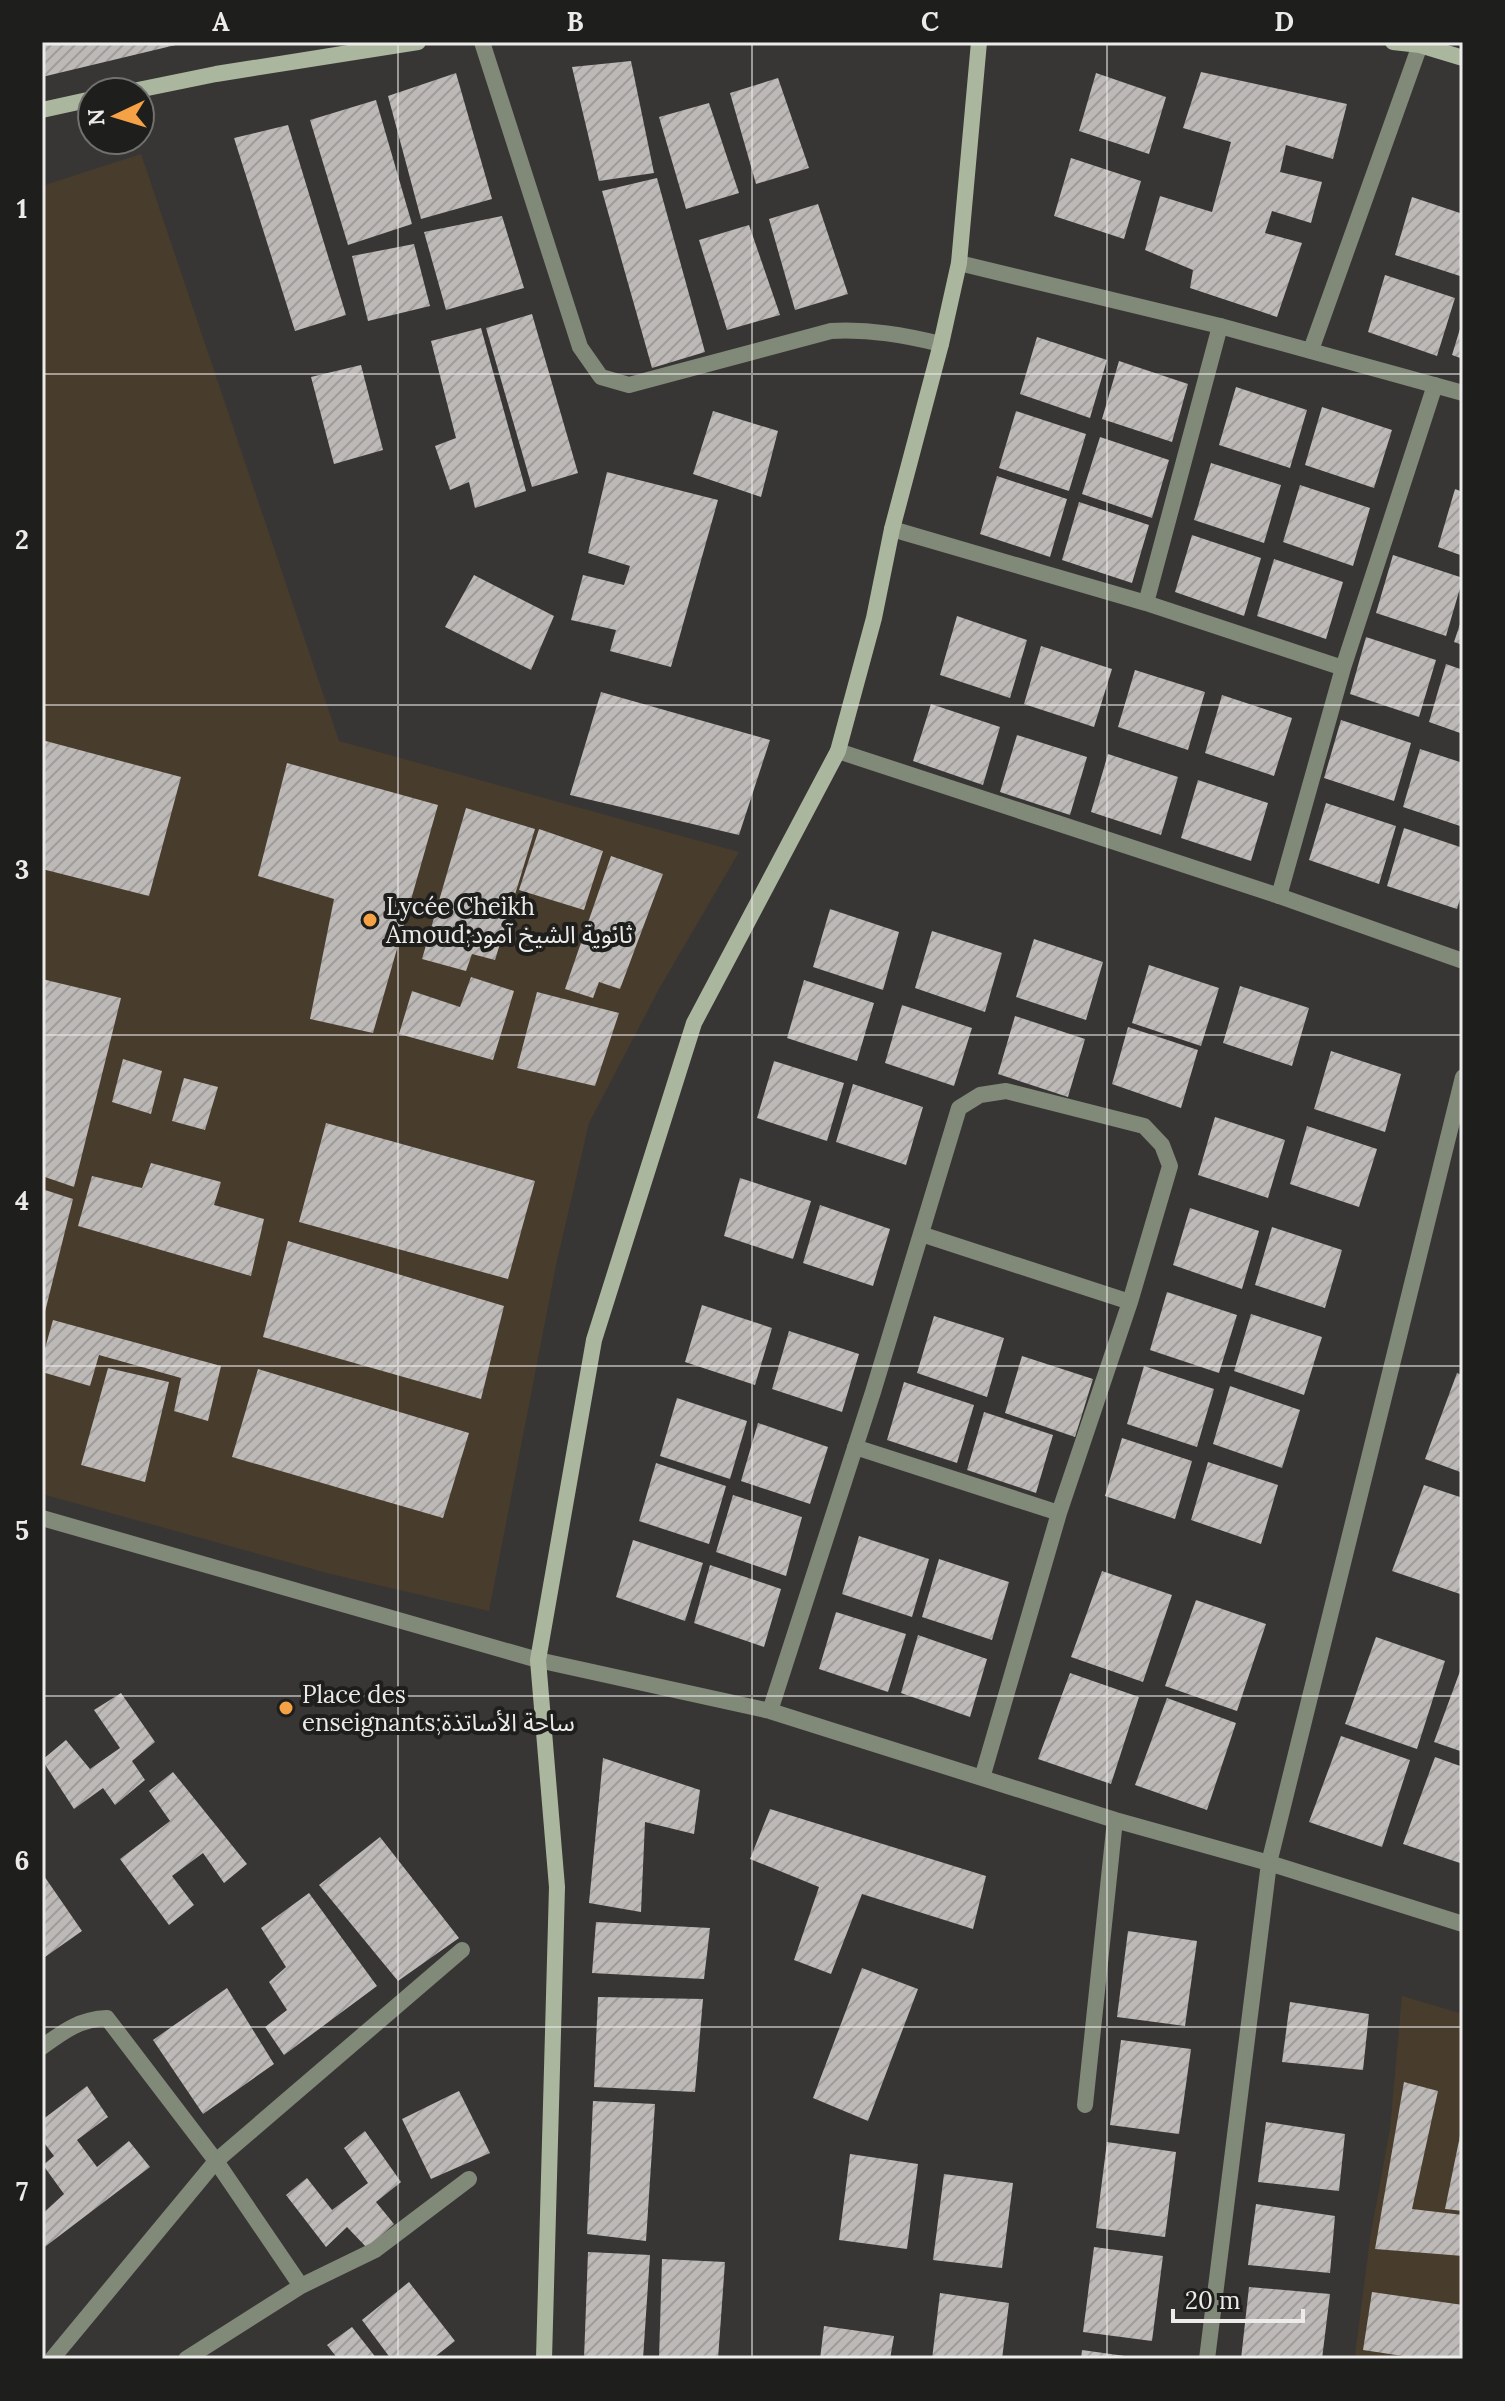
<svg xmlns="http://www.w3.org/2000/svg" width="1505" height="2401" font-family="Lora,'Noto Sans Arabic',serif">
	<defs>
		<pattern id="building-hatch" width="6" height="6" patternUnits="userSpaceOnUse" patternTransform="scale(2)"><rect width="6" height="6" fill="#bcb9b7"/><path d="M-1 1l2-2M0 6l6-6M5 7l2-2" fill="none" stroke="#9f9c9b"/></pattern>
	</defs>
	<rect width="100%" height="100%" fill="#383634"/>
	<path fill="#483c2d" d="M141,154L339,741L739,852L659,989L589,1123L556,1265L489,1611L331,1574L42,1494V186Z
		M1402,1996L1463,2014V2359H1373L1355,2356L1370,2239L1390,2129Z"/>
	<path fill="url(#building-hatch)" d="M42,42H184V43L42,77Z
		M631,61L654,173L599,181L572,67Z
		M1201,72L1347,104L1333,159L1286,145L1280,172L1322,182L1311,223L1272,211L1265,233L1302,243L1277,317L1190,288L1193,270L1145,250L1160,196L1212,212L1231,142L1183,128Z
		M456,73L492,199L421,219L388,96Z
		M1096,73L1166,97L1149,154L1079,131Z
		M778,78L809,168L756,184L730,93Z
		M376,100L412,224L348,245L310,120Z
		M709,103L739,193L686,209L659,117Z
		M288,125L346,315L295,331L234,138Z
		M1071,158L1141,181L1124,239L1054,216Z
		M657,178L705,352L652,368L602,191Z
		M1412,197L1463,214V277L1395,255Z
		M818,204L848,294L795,310L769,219Z
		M502,216L524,288L446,310L424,232Z
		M749,225L780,315L727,330L699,240Z
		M414,244L430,306L368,321L352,256Z
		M1385,275L1455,298L1437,356L1368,332Z
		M532,314L578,473L532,487L486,328Z
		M1463,319V359L1452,355Z
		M481,328L526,491L475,508L469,482L450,490L435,446L456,438L431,341Z
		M1037,337L1107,360L1090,418L1020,394Z
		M1119,361L1188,384L1172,442L1102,419Z
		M361,365L383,450L334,464L311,377Z
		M1236,387L1307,410L1290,468L1219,445Z
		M1322,407L1392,430L1374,488L1305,465Z
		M713,411L778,431L761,497L693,474Z
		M1016,411L1086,434L1069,491L999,468Z
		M1100,437L1169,460L1152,518L1082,494Z
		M1211,463L1281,485L1264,543L1194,520Z
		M607,472L718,500L671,667L610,651L616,630L571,620L583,575L624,585L630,566L588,553Z
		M997,476L1067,499L1050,557L980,534Z
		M1300,485L1370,508L1353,566L1283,542Z
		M1455,489L1463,492V556L1438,547Z
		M1079,502L1149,525L1132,583L1062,560Z
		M1192,535L1261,558L1244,616L1175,592Z
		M1393,555L1463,578L1446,636L1376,613Z
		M1274,559L1343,582L1326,639L1257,616Z
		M474,575L554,616L531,670L445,627Z
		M1463,615V645L1454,642Z
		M957,616L1027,640L1010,698L940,675Z
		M1366,637L1436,660L1419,717L1350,694Z
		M1041,646L1112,669L1094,727L1024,704Z
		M1446,664L1463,670V734L1429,722Z
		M1135,670L1205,692L1188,750L1118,727Z
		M601,692L770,740L739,835L570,795Z
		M1222,695L1292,718L1274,776L1205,753Z
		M931,704L1000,727L983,785L913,761Z
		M1341,720L1411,743L1394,801L1324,778Z
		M1017,735L1087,757L1070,815L1000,792Z
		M42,740L181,777L149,896L42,869Z
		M1420,749L1463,763V827L1403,807Z
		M1108,754L1178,777L1161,835L1091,812Z
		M287,763L438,805L373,1033L310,1019L334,899L258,876Z
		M1198,780L1268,803L1251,861L1181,838Z
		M1326,803L1396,826L1379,884L1309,860Z
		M466,808L535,829L495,960L472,954L466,971L422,959Z
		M1404,828L1463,848V889L1457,909L1387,886Z
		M539,829L603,851L584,910L519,890Z
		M611,856L663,874L620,989L599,982L593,998L565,989Z
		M830,909L899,932L883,990L813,967Z
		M932,931L1002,953L985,1012L915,988Z
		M1034,939L1103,962L1086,1020L1016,997Z
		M1149,965L1219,988L1201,1046L1132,1023Z
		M471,977L514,991L493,1060L399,1034L412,991L460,1007Z
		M42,979L121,998L74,1187L42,1176Z
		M804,980L874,1003L857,1061L787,1038Z
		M1240,986L1309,1008L1292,1066L1223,1043Z
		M537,992L619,1013L595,1086L517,1068Z
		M902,1005L972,1028L954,1086L885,1063Z
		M1015,1016L1085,1039L1068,1097L998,1074Z
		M1128,1027L1198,1050L1181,1108L1112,1084Z
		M1331,1051L1401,1074L1385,1132L1314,1109Z
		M123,1059L162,1071L151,1114L112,1102Z
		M774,1061L844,1083L827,1141L757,1118Z
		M184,1078L218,1087L205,1130L172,1121Z
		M853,1084L923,1107L906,1165L836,1142Z
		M1215,1117L1285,1140L1268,1198L1198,1175Z
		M326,1123L535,1181L508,1279L299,1222Z
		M1307,1126L1377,1149L1359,1207L1290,1184Z
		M151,1163L221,1182L214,1205L264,1219L251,1276L78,1226L92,1176L142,1188Z
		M740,1178L811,1201L793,1259L724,1236Z
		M42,1189L73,1199L43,1320H42Z
		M820,1205L890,1229L873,1286L803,1263Z
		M1190,1208L1259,1231L1242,1289L1173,1265Z
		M1272,1227L1342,1250L1325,1308L1255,1285Z
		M288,1241L504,1306L481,1399L263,1337Z
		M1167,1292L1237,1315L1219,1373L1150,1350Z
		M702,1305L772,1328L755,1385L685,1362Z
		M1251,1314L1322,1337L1304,1395L1234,1371Z
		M934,1316L1004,1338L987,1397L917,1373Z
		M53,1320L221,1366L208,1421L174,1411L181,1378L99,1355L90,1386L42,1372V1359Z
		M789,1331L859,1354L842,1412L772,1389Z
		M1022,1356L1093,1379L1075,1437L1005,1413Z
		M1144,1366L1214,1389L1197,1447L1127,1424Z
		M108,1368L169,1382L145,1482L81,1465Z
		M258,1369L469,1433L443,1518L232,1457Z
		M1457,1373L1463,1375V1473L1425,1459Z
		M904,1382L974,1405L957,1463L887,1440Z
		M1230,1386L1300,1410L1282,1468L1213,1444Z
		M677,1398L747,1421L730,1479L660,1456Z
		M984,1412L1053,1435L1036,1493L967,1470Z
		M758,1423L828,1447L810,1504L741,1481Z
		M1122,1438L1192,1461L1175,1519L1105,1496Z
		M1208,1462L1278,1485L1261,1544L1191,1520Z
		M656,1463L726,1486L709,1544L639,1521Z
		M1424,1485L1463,1498V1595L1392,1571Z
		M733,1495L802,1517L786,1576L716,1552Z
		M859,1536L929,1559L912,1617L842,1594Z
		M633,1540L703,1563L685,1621L616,1597Z
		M939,1559L1009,1582L992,1640L922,1617Z
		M710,1565L781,1589L764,1647L694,1623Z
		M1102,1571L1172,1595L1143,1682L1071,1657Z
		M1196,1600L1266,1624L1237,1711L1165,1686Z
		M836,1612L906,1634L888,1692L819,1669Z
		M918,1635L987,1659L970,1717L901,1693Z
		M1376,1637L1445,1661L1417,1749L1345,1724Z
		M1463,1663V1752L1434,1742Z
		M1070,1673L1139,1697L1111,1784L1038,1759Z
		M121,1693L155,1742L132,1761L145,1780L115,1805L103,1788L74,1809L42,1760L66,1740L90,1769L120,1748L94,1710Z
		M1167,1698L1236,1723L1207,1810L1135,1785Z
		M1341,1736L1410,1760L1382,1847L1309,1822Z
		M1435,1757L1463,1767V1864L1403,1844Z
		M603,1758L700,1790L694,1834L645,1822L641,1912L589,1903Z
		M173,1772L247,1864L224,1883L203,1853L172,1876L194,1905L169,1925L120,1859L170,1821L149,1791Z
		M770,1809L986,1876L973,1929L862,1894L831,1974L794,1960L819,1887L750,1859Z
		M380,1837L459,1938L398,1981L319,1885Z
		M42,1873L82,1931L45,1957L42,1953Z
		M309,1893L377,1986L284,2055L265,2027L287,2010L269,1982L286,1967L261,1928Z
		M596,1922L710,1928L704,1979L592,1973Z
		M1128,1931L1197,1941L1185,2026L1117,2017Z
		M862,1968L918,1989L868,2121L813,2098Z
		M227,1988L274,2064L203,2114L153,2040Z
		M598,1997L703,1999L695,2092L594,2087Z
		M1290,2002L1369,2014L1363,2070L1282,2062Z
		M1121,2040L1191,2049L1179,2134L1110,2125Z
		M1404,2082L1438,2091L1412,2209L1463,2215V2256L1375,2249Z
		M87,2086L108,2117L77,2140L97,2167L129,2141L150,2167L42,2249V2214L64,2194L43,2165L54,2156L42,2140V2120Z
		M459,2091L490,2153L431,2179L402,2119Z
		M593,2101L655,2104L646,2241L587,2234Z
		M1266,2122L1345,2134L1339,2191L1258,2182Z
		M1462,2126H1463V2211L1445,2209Z
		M365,2131L401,2182L376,2202L394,2224L367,2248L347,2227L326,2247L286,2195L307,2178L332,2210L368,2183L344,2148Z
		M1107,2142L1176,2152L1165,2237L1096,2228Z
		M850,2154L918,2164L907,2249L839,2240Z
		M944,2174L1013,2183L1002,2268L933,2260Z
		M1256,2204L1335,2216L1330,2273L1248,2265Z
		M1094,2247L1163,2256L1152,2341L1083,2332Z
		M588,2252L650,2255L643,2359H584Z
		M662,2259L725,2262L718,2359H659Z
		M409,2282L455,2341L432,2359H391L362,2320Z
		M1249,2287L1330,2294L1322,2359H1241Z
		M1372,2292L1463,2305V2359H1423L1363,2350Z
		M940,2293L1009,2303L1002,2359H932Z
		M824,2326L894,2336L890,2359H820Z
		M352,2327L377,2359H338L327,2345Z
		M1082,2350L1132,2357V2359H1081Z"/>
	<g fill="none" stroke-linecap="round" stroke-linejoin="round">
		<path stroke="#818979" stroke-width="16" d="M482,42L580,347L601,377L629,385L831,331C870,329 904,335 941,344
			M892,529L1146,603L1343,668
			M1146,603L1220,326
			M1279,896L1343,668L1435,385"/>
		<path stroke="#818979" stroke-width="16" d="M959,263L1220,326L1463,393
			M1311,350L1420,45
			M838,751L1279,896L1463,961
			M921,1234L1130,1302
			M855,1447L1059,1513
			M42,1518L538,1660L770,1711L1115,1820L1269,1863L1463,1077
			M770,1711L873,1392L959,1108L980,1095L1006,1091L1144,1126L1162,1145L1170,1166L1130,1302L1059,1513L982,1778
			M42,2047C64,2031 80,2019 107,2018L216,2161L52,2359
			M1085,2105L1115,1820
			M301,2286L216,2161L462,1950
			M186,2359L301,2286L375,2250L469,2179
			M1207,2359L1269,1863L1463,1924"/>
		<path stroke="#aab79e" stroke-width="16" d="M1393,42L1420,45L1463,58
			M128,92L216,74L418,42
			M42,110L92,99
			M544,2359L557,1887L538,1660L594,1340L694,1023L838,751L874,618L892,529L941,344L959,263L979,42"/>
	</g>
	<path fill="none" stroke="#ecebea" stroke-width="2" stroke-opacity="0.55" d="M398,42V2359M752,42V2359M1107,42V2359M42,374H1463M42,705H1463M42,1035H1463M42,1366H1463M42,1696H1463M42,2027H1463"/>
	<g fill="#f5a246" stroke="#1e1e1d" stroke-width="3">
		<circle cx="370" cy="920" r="8"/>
		<circle cx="286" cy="1708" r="8"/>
	</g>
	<g text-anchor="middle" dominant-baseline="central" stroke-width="8" stroke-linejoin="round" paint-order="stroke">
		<g font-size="24" fill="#ecebea" stroke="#1e1e1d" text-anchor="start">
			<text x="386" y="906">Lycée Cheikh<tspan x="386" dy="28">Amoud;ثانوية الشيخ آمود</tspan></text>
			<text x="302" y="1694">Place des<tspan x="302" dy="28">enseignants;ساحة الأساتذة</tspan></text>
		</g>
	</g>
	<rect width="1505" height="2401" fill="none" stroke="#1e1e1d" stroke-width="88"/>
	<g transform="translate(116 116) rotate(266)"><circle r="38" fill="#1e1e1d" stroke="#70706f" stroke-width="2"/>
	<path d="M0-6L14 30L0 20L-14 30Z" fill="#f5a246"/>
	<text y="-12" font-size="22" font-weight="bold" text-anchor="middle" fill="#ecebea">N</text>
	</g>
	<path d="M1173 2309v12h130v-12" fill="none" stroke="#ecebea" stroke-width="4"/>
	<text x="1185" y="2309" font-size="24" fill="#ecebea" stroke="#1e1e1d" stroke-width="6" paint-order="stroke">20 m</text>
	<rect x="44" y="44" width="1417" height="2313" fill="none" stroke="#ecebea" stroke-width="3"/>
	<g font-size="26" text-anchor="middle" font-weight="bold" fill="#ecebea">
		<text x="221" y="31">A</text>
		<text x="575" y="31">B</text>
		<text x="930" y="31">C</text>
		<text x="1284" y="31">D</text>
		<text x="22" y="218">1</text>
		<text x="22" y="549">2</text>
		<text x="22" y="879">3</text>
		<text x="22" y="1210">4</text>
		<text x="22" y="1540">5</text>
		<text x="22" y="1870">6</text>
		<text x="22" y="2201">7</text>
	</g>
</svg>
